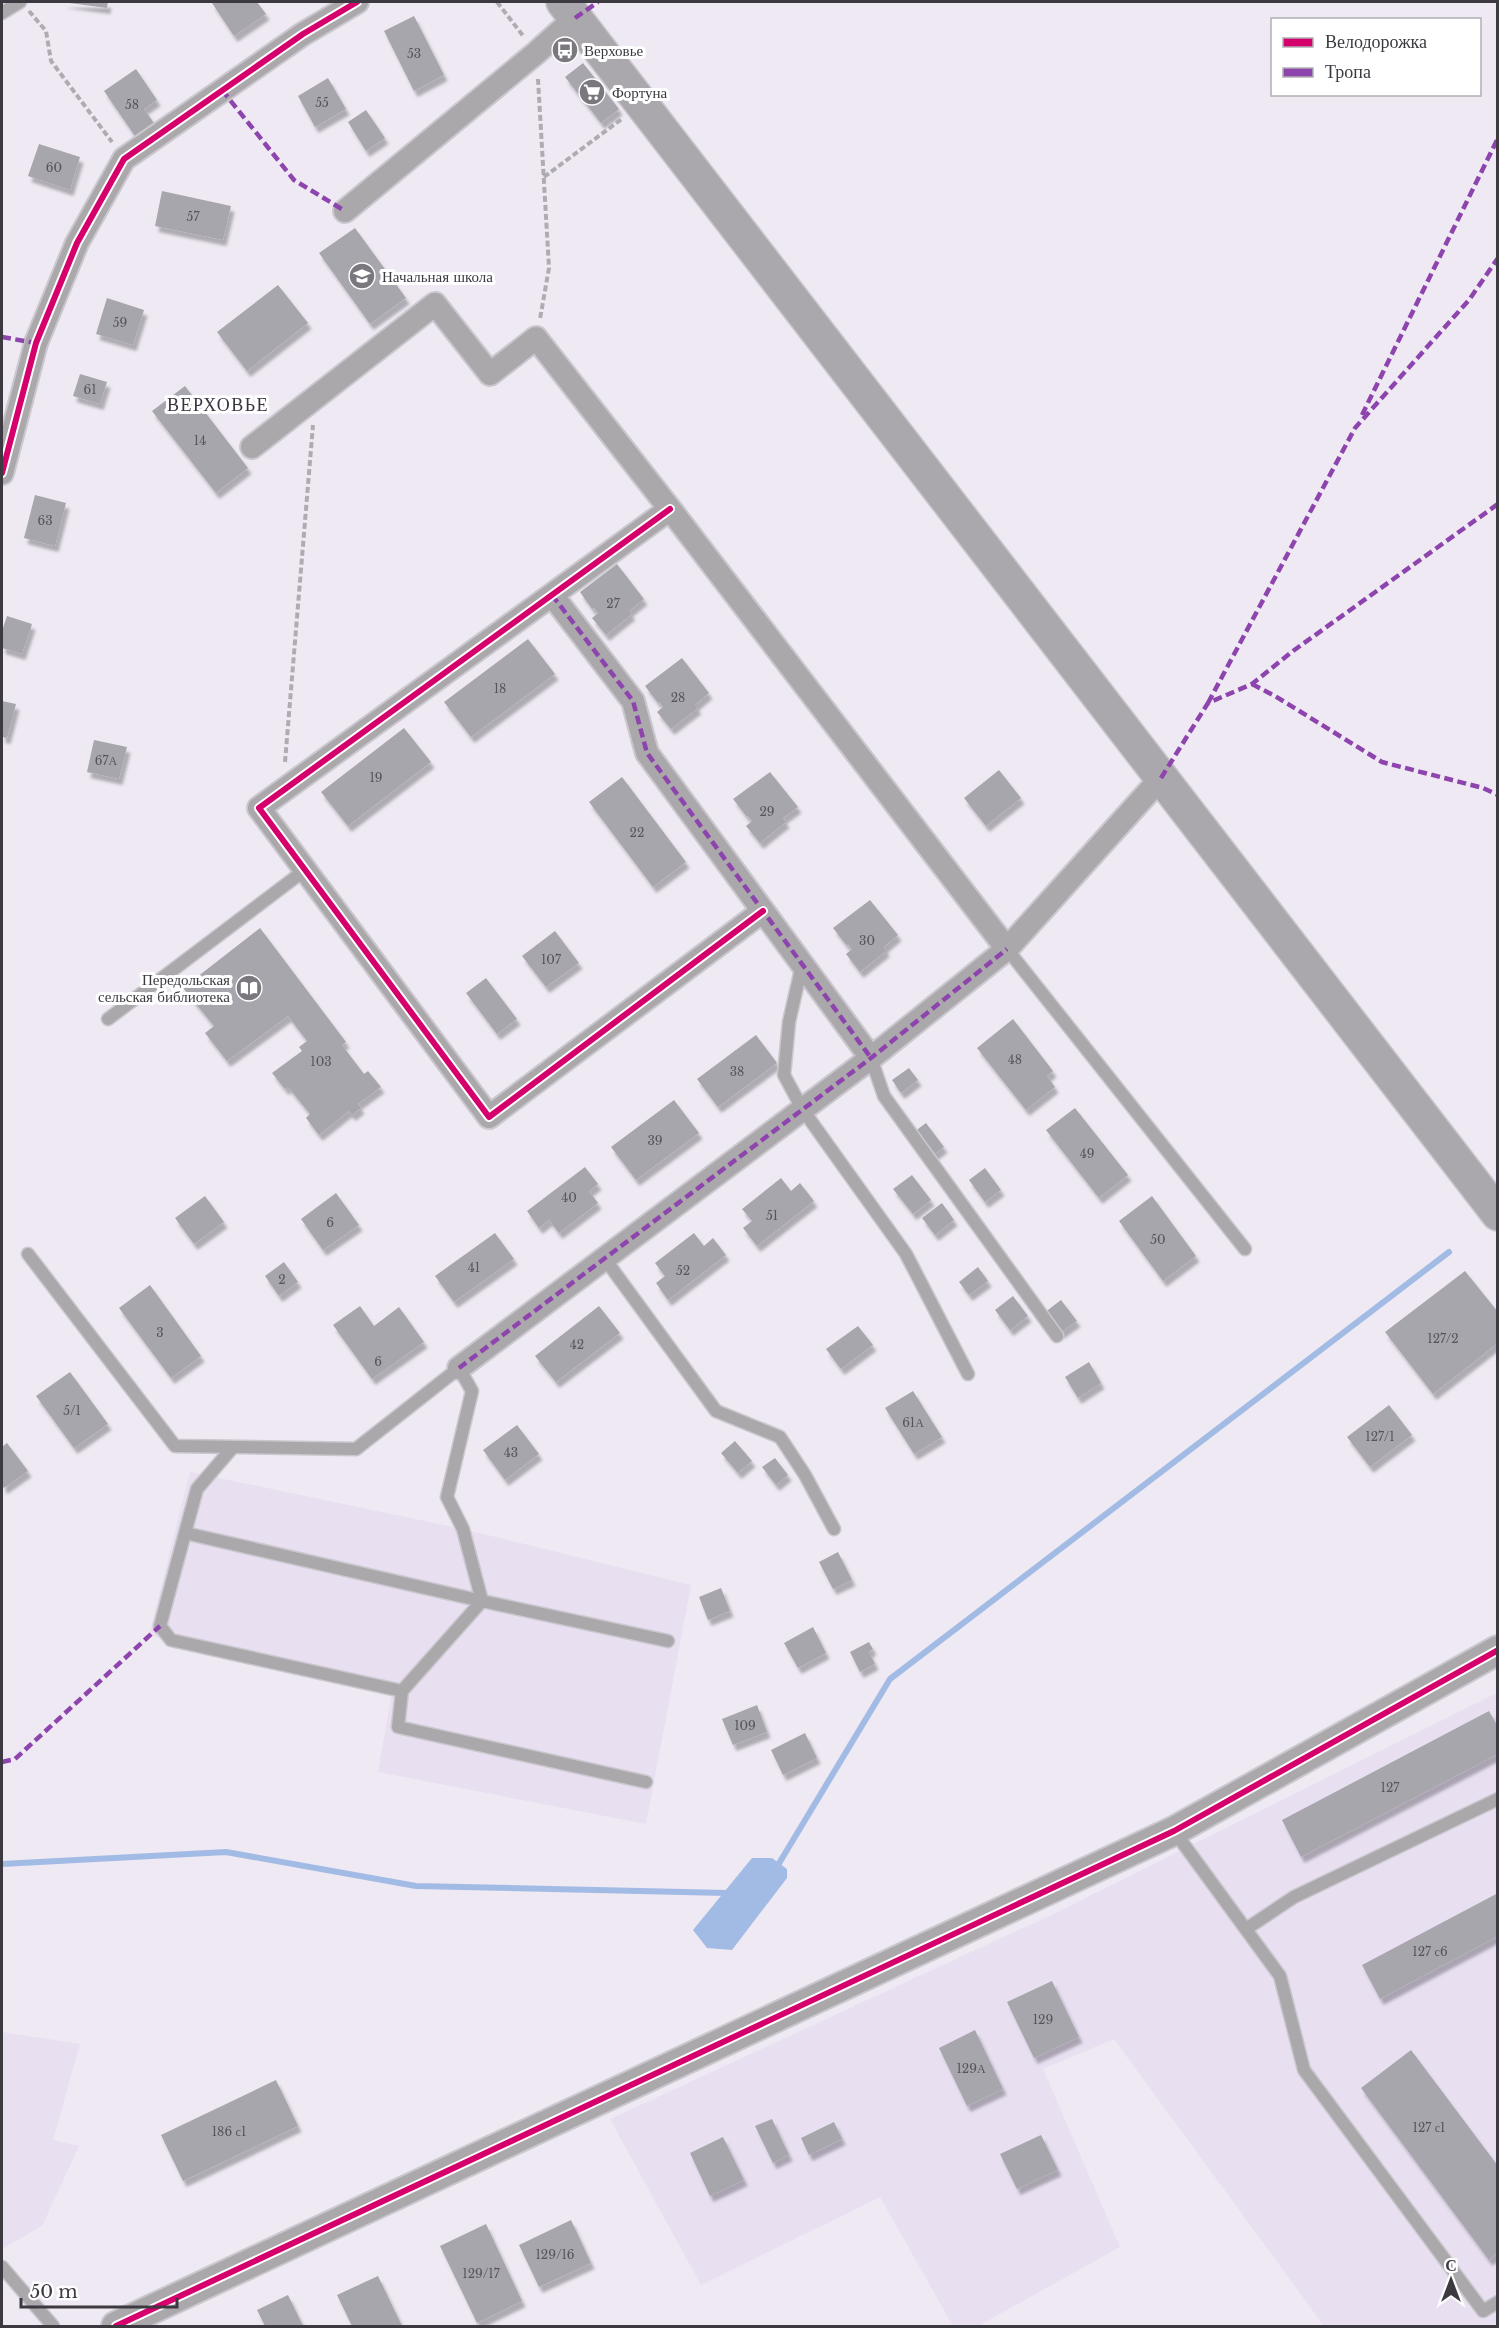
<svg xmlns="http://www.w3.org/2000/svg" width="1499" height="2328" font-family="'Libre Baskerville',serif">
	<defs>
		<filter id="shadow"><feDropShadow dx="3.5" dy="6" stdDeviation="1.5" flood-color="#0004"/></filter>
	</defs>
	<rect width="100%" height="100%" fill="#eee9f3"/>
	<path fill="#e8dff1" d="M190,1472L463,1529L691,1585L646,1824L378,1772L392,1692L149,1635Z
		M1497,1693V2326H1324L1114,2039L1043,2069L1120,2247L978,2326H953L880,2197L701,2285L610,2119L1049,1916Z
		M2,2032L80,2044L53,2140L79,2146L42,2226L2,2249Z"/>
	<path fill="#a2bbe4" d="M752,1858H772L787,1869V1878L732,1950L707,1948L693,1930Z"/>
	<g fill="none" stroke-linecap="round" stroke-linejoin="round">
		<path stroke="#a2bbe4" stroke-width="6" d="M2,1864L226,1852L416,1886L727,1893
			M775,1870L890,1679L1449,1252"/>
	</g>
	<path fill="#a8a6ad" filter="url(#shadow)" d="M62,2H108L107,8Z
		M214,2H257L266,14L234,36L212,3Z
		M414,16L444,75L414,91L384,31Z
		M583,63L619,109L601,123L565,77Z
		M136,69L157,100L144,109L154,123L135,136L104,91Z
		M328,78L346,109L315,127L298,96Z
		M366,110L385,138L366,151L348,122Z
		M39,144L80,157L70,190L28,176Z
		M162,191L231,206L223,240L155,226Z
		M355,228L406,298L370,324L319,253Z
		M278,285L308,323L247,371L217,332Z
		M107,298L144,310L133,345L96,334Z
		M80,374L107,382L100,404L73,396Z
		M185,386L248,468L216,493L152,411Z
		M35,495L66,503L55,546L24,538Z
		M617,564L644,599L629,611L632,614L606,635L592,618L598,613L594,608L592,609L580,592Z
		M7,616L32,624L22,654L2,648V631Z
		M528,639L555,674L471,737L444,702Z
		M682,658L709,693L695,705L698,708L671,729L657,712L663,707L659,702L658,703L645,686Z
		M2,701L16,704L7,738L2,737Z
		M404,728L431,762L348,826L321,792Z
		M94,740L127,747L119,779L87,772Z
		M999,770L1021,798L986,826L964,798Z
		M770,772L798,807L783,818L786,822L760,843L746,826L752,821L748,816L747,817L733,799Z
		M622,777L686,862L653,887L589,802Z
		M870,900L898,935L884,947L886,951L860,972L846,954L852,949L848,944L847,946L833,928Z
		M260,928L346,1042L342,1045L364,1074L368,1071L381,1087L358,1104L361,1108L352,1115L349,1111L319,1135L306,1118L310,1114L288,1087L285,1089L272,1073L302,1051L299,1047L307,1041L288,1016L227,1061L205,1033L214,1026L183,988Z
		M555,931L579,963L546,987L522,956Z
		M486,978L517,1019L497,1034L466,993Z
		M1013,1019L1053,1071L1047,1076L1055,1087L1026,1110L977,1048Z
		M756,1035L777,1063L718,1107L697,1079Z
		M909,1068L918,1080L901,1093L892,1080Z
		M674,1100L699,1133L636,1180L611,1147Z
		M1075,1108L1128,1175L1099,1198L1046,1130Z
		M926,1123L944,1147L932,1156L914,1132Z
		M585,1167L598,1184L589,1191L598,1203L559,1233L549,1220L539,1228L527,1211Z
		M985,1168L1001,1190L985,1202L969,1180Z
		M912,1175L931,1200L913,1214L893,1189Z
		M781,1178L791,1191L800,1183L814,1201L757,1246L743,1228L752,1221L742,1209Z
		M336,1193L359,1225L323,1250L301,1219Z
		M205,1196L224,1222L194,1244L175,1218Z
		M1152,1196L1196,1256L1163,1281L1119,1221Z
		M942,1203L954,1220L935,1235L922,1218Z
		M495,1233L514,1259L454,1302L435,1276Z
		M694,1233L704,1246L713,1238L726,1255L668,1300L656,1283L665,1276L655,1263Z
		M284,1262L298,1282L279,1296L265,1276Z
		M978,1267L988,1281L969,1295L959,1282Z
		M1465,1271L1498,1312V1343L1433,1394L1385,1332Z
		M150,1285L201,1356L171,1378L119,1308Z
		M1013,1296L1028,1316L1010,1330L995,1310Z
		M1061,1300L1077,1321L1060,1333L1044,1313Z
		M360,1306L374,1326L399,1307L424,1342L372,1379L333,1325Z
		M599,1306L620,1333L556,1382L535,1356Z
		M858,1326L873,1345L841,1369L826,1349Z
		M1089,1362L1101,1383L1078,1398L1065,1377Z
		M70,1372L108,1424L74,1448L36,1396Z
		M913,1391L942,1437L914,1454L885,1408Z
		M1389,1405L1412,1435L1370,1467L1347,1437Z
		M517,1425L539,1454L505,1480L483,1450Z
		M735,1441L752,1461L738,1473L721,1453Z
		M7,1443L28,1471L4,1488L2,1485V1447Z
		M775,1458L788,1475L776,1485L762,1467Z
		M838,1552L852,1580L833,1589L819,1562Z
		M721,1588L730,1611L708,1620L699,1597Z
		M813,1627L826,1653L798,1668L784,1643Z
		M869,1642L873,1649L869,1652L875,1664L860,1672L850,1652Z
		M757,1705L767,1732L733,1745L722,1719Z
		M1489,1711L1498,1727V1754L1301,1857L1282,1820Z
		M805,1733L817,1758L783,1775L771,1750Z
		M1498,1893V1936L1380,1999L1362,1965Z
		M1052,1981L1079,2037L1034,2058L1007,2002Z
		M975,2030L1003,2089L967,2106L939,2048Z
		M1411,2050L1498,2166V2253L1489,2260L1361,2088Z
		M276,2080L298,2126L183,2181L161,2135Z
		M772,2119L789,2155L773,2163L755,2126Z
		M834,2122L842,2139L809,2155L801,2138Z
		M1041,2135L1058,2170L1017,2189L1000,2154Z
		M723,2137L744,2180L710,2196L690,2153Z
		M571,2220L591,2263L539,2287L519,2245Z
		M486,2224L522,2301L477,2323L440,2246Z
		M378,2276L402,2326H352L337,2295Z
		M288,2295L303,2326H265L257,2310Z"/>
	<g fill="none" stroke-linecap="round" stroke-linejoin="round">
		<defs>
			<path id="service" d="M2,13L20,2
				M1007,949L1245,1249
				M802,965L789,1022L784,1075L803,1110L906,1254L968,1374
				M108,1019L305,870
				M871,1058L884,1096L1057,1336
				M28,1254L175,1446L356,1449L459,1368L472,1391L447,1497L463,1529L482,1601L402,1691
				M605,1259L716,1411L780,1437L805,1475L834,1529
				M233,1447L197,1489L185,1533L482,1601L668,1641
				M185,1533L160,1626L171,1640L402,1691L398,1727L646,1782
				M1174,1831L1280,1976L1304,2070L1483,2311L1498,2302
				M1246,1929L1294,1897L1498,1799
				M2,2267L53,2326"/>
			<path id="minor" d="M345,211L536,53L575,18
				M252,447L435,304L490,374L536,338L670,509L1007,949
				M2,473L36,343L77,243L124,159L303,34L357,2
				M670,509L259,808L489,1117L763,911
				M552,595L633,701L647,753L871,1058
				M459,1368L871,1058L1007,949L1161,778"/>
			<path id="tertiary" d="M116,2326L1174,1831L1498,1650"/>
			<path id="secondary" d="M563,2L1498,1214"/>
		</defs>
		<use href="#service" stroke="#cac7ce" stroke-width="15"/>
		<use href="#minor" stroke="#cac7ce" stroke-width="26"/>
		<use href="#tertiary" stroke="#cac7ce" stroke-width="32"/>
		<use href="#secondary" stroke="#cac7ce" stroke-width="36"/>
		<path stroke="#afacb1" stroke-width="4" stroke-dasharray="6 3" stroke-linecap="butt" d="M497,2L524,37
			M29,11L46,31L51,61L112,142
			M538,79L549,268L540,319
			M544,177L623,118
			M285,762L313,425"/>
		<use href="#service" stroke="#aba8ab" stroke-width="12"/>
		<use href="#minor" stroke="#aba8ab" stroke-width="22"/>
		<use href="#tertiary" stroke="#aba8ab" stroke-width="28"/>
		<use href="#secondary" stroke="#aaa8ac" stroke-width="33"/>
		<path stroke="#8e44ad" stroke-width="4.5" stroke-dasharray="9 4.5" stroke-linecap="butt" d="M575,18L598,2
			M222,90L294,180L345,211
			M2,337L36,343
			M1362,415L1498,138
			M552,595L633,701L647,753L871,1058
			M1252,684L1275,696L1382,762L1483,788L1498,795
			M1208,703L1355,428L1469,300L1498,258
			M1161,778L1208,703L1252,684L1293,651L1498,504
			M459,1368L871,1058L1007,949
			M2,1762L15,1759L160,1626"/>
		<defs>
			<path id="cycleway" d="M2,473L36,343L77,243L124,159L303,34L357,2
				M670,509L259,808L489,1117L763,911
				M116,2326L1174,1831L1498,1650"/>
		</defs>
		<use href="#cycleway" stroke="#fff" stroke-width="10"/>
		<use href="#cycleway" stroke="#d6006c" stroke-width="6"/>
	</g>
	<defs>
		<symbol id="bus-disc" viewBox="-11 -11 22 22"><circle r="9.5" fill="#7a777f" stroke="#fff"/><path d="M-5-6H5V4H4V6H2V4H-2V6H-4V4H-5ZM-3.5-4V0h7V-4ZM-3.5 1.2v1.5H-2V1.2ZM2 1.2v1.5H3.5V1.2Z" fill="#fff"/></symbol>
		<symbol id="supermarket-disc" viewBox="-11 -11 22 22"><circle r="9.5" fill="#7a777f" stroke="#fff"/><path d="M-6-5.5h2.5l.6 2H6L4.5 2H-2.5L-4.4-4H-6ZM-1.5 3.2a1.3 1.3 0 1 0 .1 0ZM3 3.2a1.3 1.3 0 1 0 .1 0Z" fill="#fff"/></symbol>
		<symbol id="school-disc" viewBox="-11 -11 22 22"><circle r="9.5" fill="#7a777f" stroke="#fff"/><path d="M0-5L7-2L0 1L-7-2ZM-4 1L0 2.5L4 1V4Q0 6-4 4Z" fill="#fff"/></symbol>
		<symbol id="library-disc" viewBox="-11 -11 22 22"><circle r="9.5" fill="#7a777f" stroke="#fff"/><path d="M-6-4Q-3-5.5-.7-3.5V5Q-3 3-6 4ZM6-4Q3-5.5 .7-3.5V5Q3 3 6 4Z" fill="#fff"/></symbol>
	</defs>
	<g fill-rule="evenodd">
		<use href="#bus-disc" x="550" y="35" width="30" height="30"/>
		<use href="#supermarket-disc" x="577" y="77" width="30" height="30"/>
		<use href="#school-disc" x="347" y="261" width="30" height="30"/>
		<use href="#library-disc" x="234" y="973" width="30" height="30"/>
	</g>
	<g text-anchor="middle" dominant-baseline="central" stroke-width="6" stroke-linejoin="round" paint-order="stroke">
		<g font-size="12" fill="#57545b">
			<text x="414" y="53">53</text>
			<text x="322" y="102">55</text>
			<text x="132" y="104">58</text>
			<text x="54" y="167">60</text>
			<text x="193" y="216">57</text>
			<text x="120" y="322">59</text>
			<text x="90" y="389">61</text>
			<text x="200" y="440">14</text>
			<text x="45" y="520">63</text>
			<text x="613" y="603">27</text>
			<text x="500" y="688">18</text>
			<text x="678" y="697">28</text>
			<text x="106" y="760">67А</text>
			<text x="376" y="777">19</text>
			<text x="767" y="811">29</text>
			<text x="637" y="832">22</text>
			<text x="867" y="940">30</text>
			<text x="551" y="959">107</text>
			<text x="1015" y="1059">48</text>
			<text x="321" y="1061">103</text>
			<text x="737" y="1071">38</text>
			<text x="655" y="1140">39</text>
			<text x="1087" y="1153">49</text>
			<text x="569" y="1197">40</text>
			<text x="772" y="1215">51</text>
			<text x="330" y="1222">6</text>
			<text x="1158" y="1239">50</text>
			<text x="474" y="1267">41</text>
			<text x="683" y="1270">52</text>
			<text x="282" y="1279">2</text>
			<text x="160" y="1332">3</text>
			<text x="1443" y="1338">127/2</text>
			<text x="577" y="1344">42</text>
			<text x="378" y="1361">6</text>
			<text x="72" y="1410">5/1</text>
			<text x="913" y="1422">61А</text>
			<text x="1380" y="1436">127/1</text>
			<text x="511" y="1452">43</text>
			<text x="745" y="1725">109</text>
			<text x="1390" y="1787">127</text>
			<text x="1430" y="1951">127 с6</text>
			<text x="1043" y="2019">129</text>
			<text x="971" y="2068">129А</text>
			<text x="1429" y="2127">127 с1</text>
			<text x="229" y="2131">186 с1</text>
			<text x="555" y="2254">129/16</text>
			<text x="481" y="2273">129/17</text>
		</g>
		<g font-size="15" fill="#3c3940" stroke="#fff" text-anchor="start">
			<text x="584" y="50">Верховье</text>
			<text x="612" y="92">Фортуна</text>
			<text x="382" y="276">Начальная школа</text>
			<text x="230" y="979" text-anchor="end">Передольская<tspan x="230" dy="17">сельская библиотека</tspan></text>
		</g>
		<g font-size="18" letter-spacing="1.5" fill="#393240" stroke="#fff">
			<text x="218" y="405">ВЕРХОВЬЕ</text>
		</g>
	</g>
	<rect width="1499" height="2328" fill="none" stroke="#3c3940" stroke-width="6"/>
	<rect x="1271" y="18" width="210" height="78" fill="#ffffff" stroke="#b1b0b3" stroke-width="1.5"/>
	<rect x="1283" y="38" width="30" height="9" fill="#d6006c" stroke="#b1b0b3" stroke-width="1.5"/>
	<text x="1325" y="48" font-size="18" fill="#3c3940">Велодорожка</text>
	<rect x="1283" y="68" width="30" height="9" fill="#8e44ad" stroke="#b1b0b3" stroke-width="1.5"/>
	<text x="1325" y="78" font-size="18" fill="#3c3940">Тропа</text>
	<g transform="translate(1451 2280)" stroke="#ffffff" stroke-width="4.5" paint-order="stroke">
	<path d="M0-4.5L10 22L0 15L-10 22Z" fill="#3c3940"/>
	<text y="-9" font-size="16" font-weight="bold" text-anchor="middle" fill="#3c3940">С</text>
	</g>
	<path d="M21 2298v9h156v-9" fill="none" stroke="#3c3940" stroke-width="3"/>
	<text x="30" y="2298" font-size="18" fill="#3c3940" stroke="#ffffff" stroke-width="4.5" paint-order="stroke">50 m</text>
</svg>
